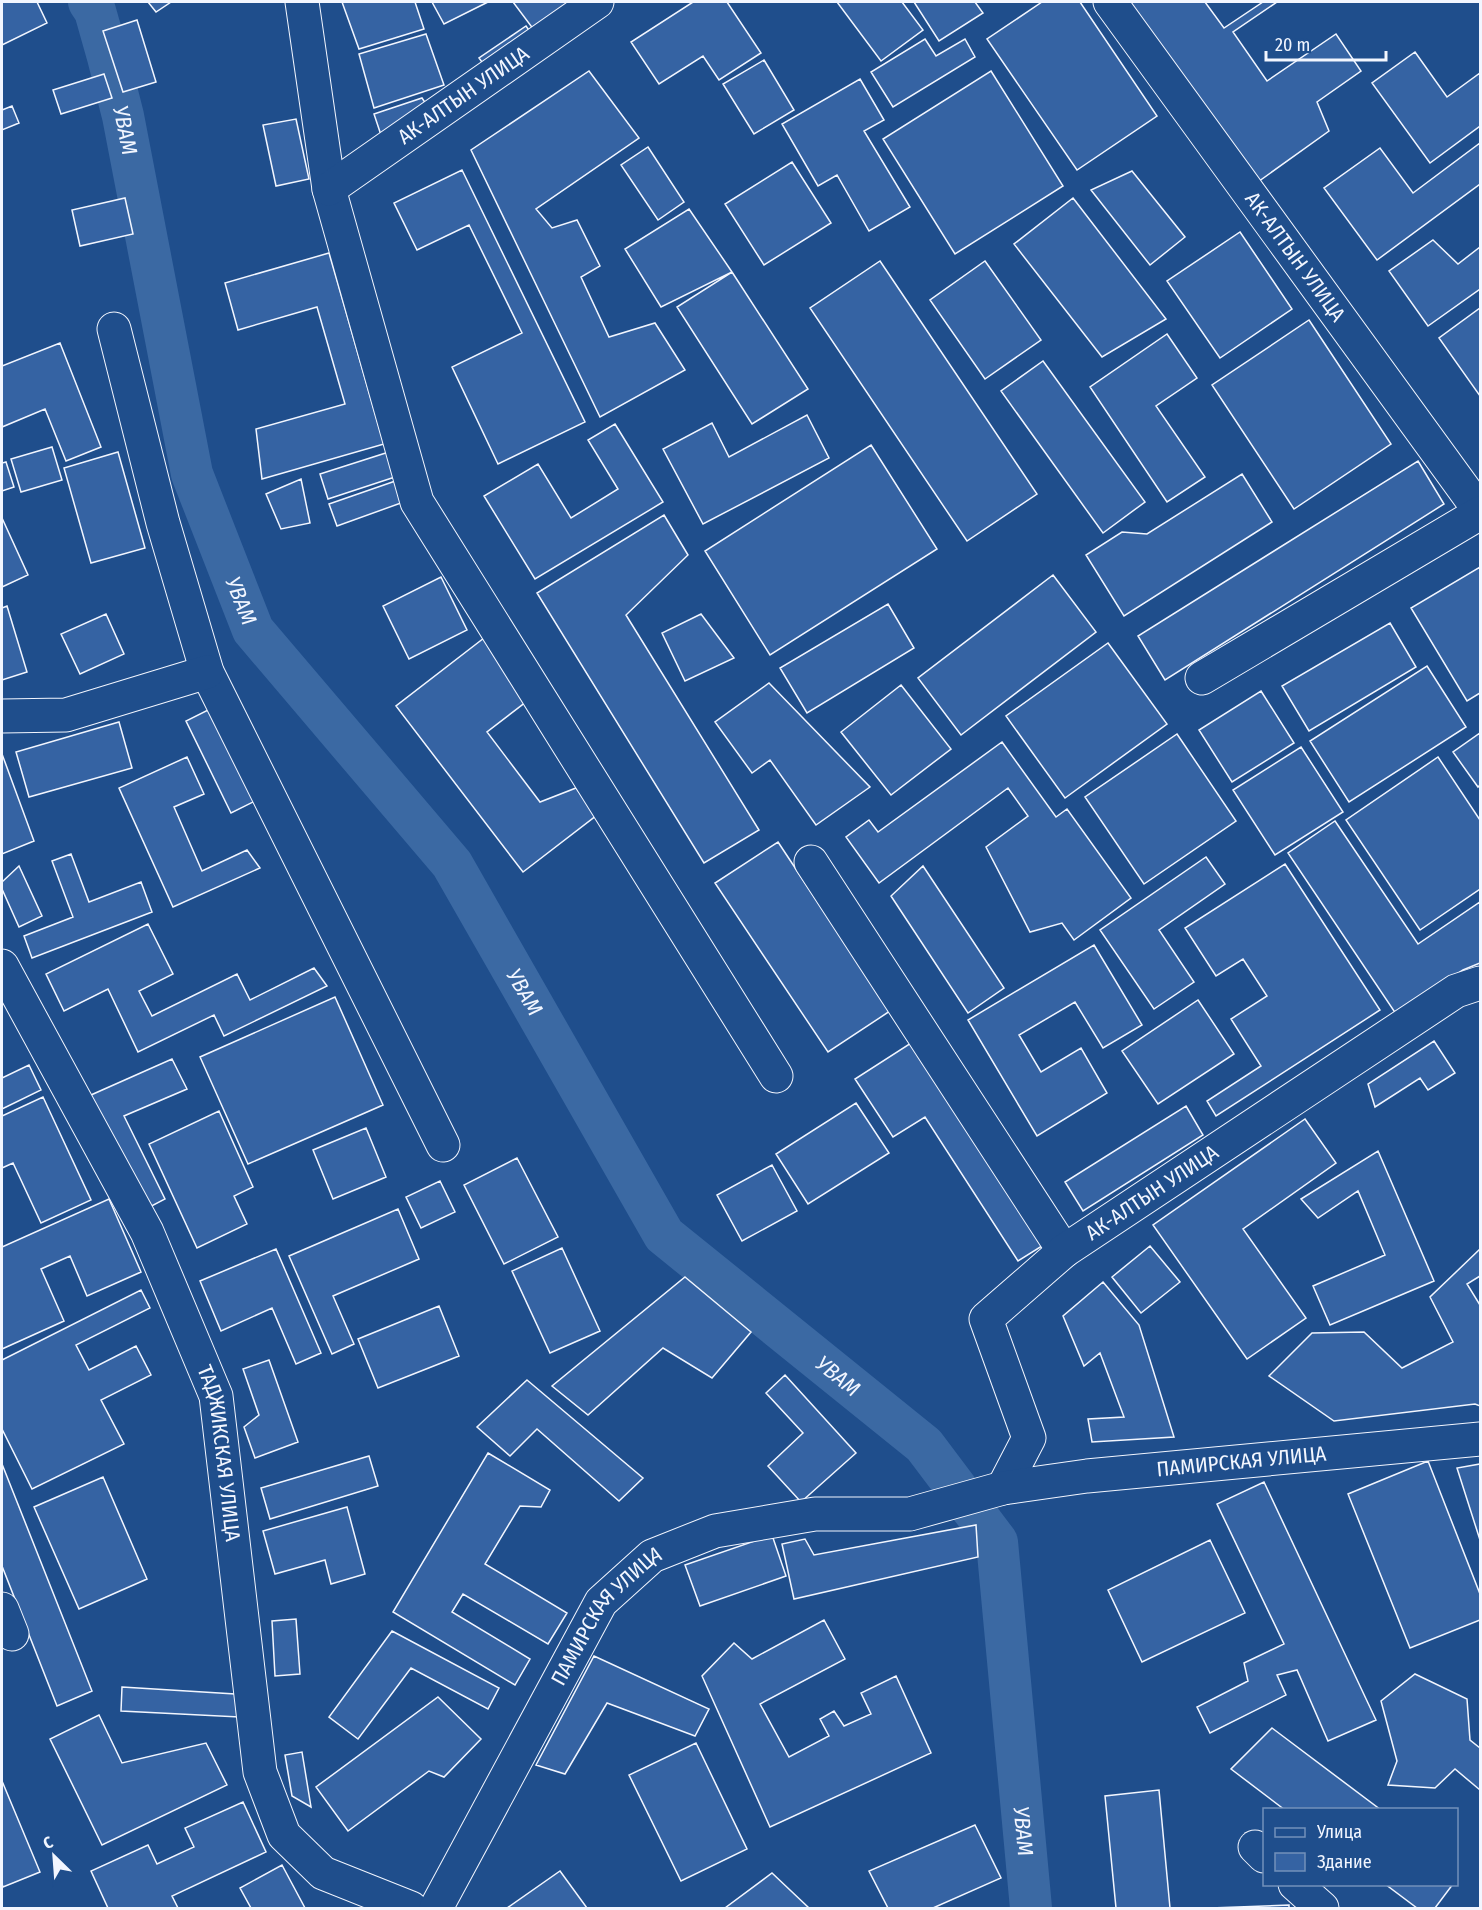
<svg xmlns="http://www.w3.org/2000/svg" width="1482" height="1910" font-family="'Fira Sans Condensed',sans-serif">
	<rect width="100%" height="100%" fill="#1f4e8c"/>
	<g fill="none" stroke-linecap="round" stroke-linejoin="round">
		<path stroke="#3b69a3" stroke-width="42" id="s1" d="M89,2L95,11L108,57L123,116L192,474L253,630L452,864L664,1235L924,1445L997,1542L1031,1908"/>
	</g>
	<path fill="#3563a3" stroke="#f2f6ff" stroke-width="1.5" d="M2,2H37L47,23L2,45Z
		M148,2H171L156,12Z
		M342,2H415L424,29L359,49Z
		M432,2H488L444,24Z
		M513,2H580L537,34Z
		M693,2H727L761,53L719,80L703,56L659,84L631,42Z
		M837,2H902L923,30L881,61Z
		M914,2H975L983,13L939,41Z
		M1042,2H1080L1157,116L1077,170L987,39Z
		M1125,2H1205L1224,28L1263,2H1277L1233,32L1267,81L1336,34L1361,71L1317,102L1329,131L1255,184Z
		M137,20L156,82L123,92L103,31Z
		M526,26L533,36L487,69L479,58Z
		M426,34L444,85L374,108L359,54Z
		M925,39L936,56L965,39L975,57L893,107L871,72Z
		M1415,52L1447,97L1480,73V126L1430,163L1372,83Z
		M764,60L794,110L754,134L723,84Z
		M589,71L639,138L536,209L552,228L577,220L600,266L581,277L609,337L655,323L685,370L600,417L471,150Z
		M991,71L1063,186L955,254L883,139Z
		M104,74L112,98L61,114L53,90Z
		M860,79L884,120L864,131L910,207L869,231L837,175L818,186L782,124Z
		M422,98L430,110L383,141L374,114Z
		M12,106L19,123L2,130V110Z
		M296,119L309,179L276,186L263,125Z
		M1480,143V184L1377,260L1324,188L1380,148L1413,193Z
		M648,147L684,202L658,220L621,165Z
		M792,162L831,223L764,265L725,204Z
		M462,170L585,422L498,464L452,367L522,333L469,225L417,250L394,203Z
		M1132,171L1185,237L1150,265L1091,190Z
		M125,198L133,234L80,246L72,210Z
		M1073,198L1166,319L1102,357L1014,244Z
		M689,209L732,272L661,307L625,249Z
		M1240,232L1292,309L1220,358L1167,281Z
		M1433,240L1458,264L1480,247V289L1428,326L1389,271Z
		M329,253L384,444L262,479L256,429L345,404L317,307L238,330L225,283Z
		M880,261L1037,494L967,541L810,308Z
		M985,261L1041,340L985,379L930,300Z
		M732,272L808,389L752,424L677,307Z
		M1480,308V396L1439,338Z
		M1309,320L1391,444L1294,509L1212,385Z
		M1167,334L1197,378L1156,406L1205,477L1167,502L1090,387Z
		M60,343L101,447L66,461L45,409L2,427V366Z
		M1043,361L1145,502L1103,533L1001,391Z
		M807,415L829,458L703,524L663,449L712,423L729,457Z
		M615,424L663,502L535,579L484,496L538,464L571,518L618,489L588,440Z
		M871,445L937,549L770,655L705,551Z
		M52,447L62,480L21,492L11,459Z
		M392,451L401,475L328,499L320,474Z
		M118,452L145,548L91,563L64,468Z
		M1418,461L1444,504L1165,680L1138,636Z
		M6,462L14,487L2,491V463Z
		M1242,474L1272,522L1124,616L1086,555L1122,532L1147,534Z
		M404,478L412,499L337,526L329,504Z
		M301,479L310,523L281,529L266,494Z
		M664,515L688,555L626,615L759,830L704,863L537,593Z
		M2,518L28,575L2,587Z
		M1480,567V693L1467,701L1411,608Z
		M1053,575L1096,632L961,735L918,678Z
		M441,577L467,630L409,659L383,606Z
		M888,604L914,648L807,713L780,668Z
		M7,606L27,672L2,680V608Z
		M106,614L124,654L80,674L61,634Z
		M701,614L734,658L685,681L662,633Z
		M1390,623L1416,667L1309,731L1282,686Z
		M484,638L531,698L487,732L540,802L576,788L597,815L523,872L396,706Z
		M1108,643L1167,724L1065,798L1006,716Z
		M1427,666L1466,727L1349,802L1310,741Z
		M769,683L870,787L816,825L770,760L752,773L715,722Z
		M901,685L951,749L891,795L841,732Z
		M1261,691L1294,743L1232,782L1199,730Z
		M212,708L257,800L231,813L186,721Z
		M119,722L132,768L29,797L16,752Z
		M1480,733V785L1478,787L1453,752Z
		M1177,734L1236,821L1144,884L1085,797Z
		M1002,742L1056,817L1067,809L1131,898L1074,940L1062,923L1030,932L986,847L1028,816L1008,788L879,883L846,837L869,820L878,832Z
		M1301,747L1343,812L1275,855L1233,790Z
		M2,754L34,841L2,854Z
		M187,757L204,794L174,807L202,871L247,850L260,868L173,907L119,788Z
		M1438,757L1480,820V889L1420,930L1346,820Z
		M1335,821L1418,944L1480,902V963L1463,970L1396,1014L1288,853Z
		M778,842L890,1011L828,1052L715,883Z
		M71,854L89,902L141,882L152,912L32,958L24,936L73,917L52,861Z
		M1206,857L1225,884L1159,930L1194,982L1154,1009L1100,930Z
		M1285,864L1380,1010L1216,1116L1207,1101L1261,1066L1231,1019L1267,996L1243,959L1216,976L1185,928Z
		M19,866L42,916L19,927L2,889V882Z
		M923,866L1004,988L968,1013L891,896Z
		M148,924L173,974L139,991L152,1016L237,974L250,1000L314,968L327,986L224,1036L214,1015L138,1052L108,989L64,1011L46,974Z
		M1094,945L1142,1025L1103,1048L1075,1002L1019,1035L1041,1072L1081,1048L1107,1093L1037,1136L968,1020Z
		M335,997L383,1105L248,1164L200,1057Z
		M1198,1000L1234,1054L1158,1104L1122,1051Z
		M1434,1041L1455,1073L1428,1090L1420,1078L1375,1107L1368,1084Z
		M911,1043L1042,1246L1018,1261L925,1117L893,1137L855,1079Z
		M172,1059L187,1089L124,1116L165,1199L144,1210L91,1095Z
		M29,1065L41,1090L2,1109V1078Z
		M43,1097L91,1200L41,1223L13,1163L2,1168V1116Z
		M856,1103L889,1153L808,1204L776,1154Z
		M1186,1106L1203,1135L1083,1211L1065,1182Z
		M219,1111L253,1187L234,1196L247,1224L197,1248L149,1144Z
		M1305,1119L1336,1163L1243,1229L1306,1318L1247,1359L1153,1225Z
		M366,1128L386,1177L333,1199L313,1150Z
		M1378,1151L1434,1281L1330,1325L1313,1286L1385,1255L1358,1191L1318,1218L1301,1199Z
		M517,1158L558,1237L504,1264L464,1185Z
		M772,1165L797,1211L742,1241L717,1195Z
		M440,1181L455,1212L421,1228L406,1197Z
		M109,1199L141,1272L87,1296L70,1256L41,1269L64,1321L2,1349V1247Z
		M398,1209L419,1259L333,1296L354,1344L332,1354L289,1256Z
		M1150,1246L1180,1282L1141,1313L1112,1277Z
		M562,1248L600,1331L550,1353L512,1271Z
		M276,1249L321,1353L296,1364L272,1308L221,1331L200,1281Z
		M1480,1249V1276L1467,1284L1480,1305V1406L1475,1404L1334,1421L1269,1376L1312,1333L1364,1332L1402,1368L1453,1342L1430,1297Z
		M685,1277L751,1332L712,1378L663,1348L588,1415L552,1386Z
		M1103,1282L1139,1325L1174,1437L1092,1442L1088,1419L1124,1417L1100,1353L1084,1366L1063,1316Z
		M141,1290L150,1308L76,1345L89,1370L136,1346L151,1375L101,1400L124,1444L32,1489L2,1429V1360Z
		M439,1306L459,1356L378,1388L358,1339Z
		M269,1360L298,1442L255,1458L244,1427L259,1415L243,1369Z
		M785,1375L856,1453L801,1502L768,1466L803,1433L766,1393Z
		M527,1380L643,1478L619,1501L537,1429L510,1456L477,1427Z
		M488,1453L550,1490L541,1507L520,1506L485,1564L567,1613L548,1644L463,1594L452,1612L530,1659L515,1685L393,1612Z
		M369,1456L378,1486L270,1519L261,1488Z
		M1428,1461L1480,1594V1620L1410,1648L1348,1494Z
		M2,1464L92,1691L57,1706L2,1566Z
		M1480,1464V1540L1457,1468Z
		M103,1477L147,1579L79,1609L34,1507Z
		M1264,1482L1376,1720L1328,1741L1297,1670L1277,1675L1286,1695L1210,1733L1197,1707L1248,1681L1244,1663L1284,1644L1217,1504Z
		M347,1507L365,1574L331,1584L325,1560L275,1574L263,1531Z
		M976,1525L978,1557L794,1599L782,1544L805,1539L814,1555Z
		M772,1535L786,1576L700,1606L685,1565Z
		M1210,1540L1245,1613L1142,1662L1108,1590Z
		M296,1619L300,1674L275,1676L272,1621Z
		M824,1620L845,1659L760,1704L789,1757L829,1736L820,1719L834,1711L844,1726L871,1714L861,1693L896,1676L931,1753L770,1827L702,1676L734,1643L752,1659Z
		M392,1631L499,1688L488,1709L411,1668L358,1739L329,1717Z
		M594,1656L709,1709L695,1736L607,1703L565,1774L536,1765Z
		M1415,1674L1467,1699L1470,1740L1480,1748V1790L1455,1769L1435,1788L1388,1785L1397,1761L1381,1701Z
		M122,1687L235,1694L239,1717L121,1711Z
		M438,1697L481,1739L444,1777L429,1771L348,1831L316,1787Z
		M99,1715L122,1763L206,1743L227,1785L102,1845L50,1739Z
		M1272,1728L1381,1810H1285L1231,1769Z
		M696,1743L747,1849L681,1881L629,1775Z
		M302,1752L311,1807L292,1796L285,1755Z
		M2,1781L40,1872L3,1887L2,1884Z
		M1159,1790L1170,1908H1116L1105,1796Z
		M243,1802L266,1852L172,1896L178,1908H108L91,1871L148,1845L157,1864L194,1847L185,1828Z
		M975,1825L1001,1878L933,1908H888L869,1871Z
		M282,1865L305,1908H251L240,1888Z
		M560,1871L587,1908H507Z
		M772,1873L809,1908H725Z
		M1385,1884H1453L1435,1908H1417Z
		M1289,1905V1908H1210Z"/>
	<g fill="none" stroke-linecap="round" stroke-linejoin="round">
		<defs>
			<g id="minor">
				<path d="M302,2L329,189L417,502L776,1076"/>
				<path id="s2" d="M1110,2L1480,511"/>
				<path id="s3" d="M329,189L597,2"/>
				<path d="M114,329L163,523L207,672L443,1145"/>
				<path d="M1202,678L1480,513"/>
				<path d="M2,716L66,715L207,672"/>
				<path d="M811,862L1064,1251"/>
				<path id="s4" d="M2,966L147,1232L216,1396L260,1772L284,1835L323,1873L411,1908"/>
				<path id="s5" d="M1003,1488L1029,1438L986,1319L1064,1251L1456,991L1480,983"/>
				<path d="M2,1609L12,1634"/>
				<path d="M1255,1847L1264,1856"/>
				<path d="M1295,1884L1322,1908"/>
				<path id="s6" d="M436,1908L601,1602L652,1556L715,1531L815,1514H910L1003,1488L1087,1476L1480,1439"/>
			</g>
		</defs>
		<use href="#minor" stroke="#f2f6ff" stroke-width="35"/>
		<use href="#minor" stroke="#1f4e8c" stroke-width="33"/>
	</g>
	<g text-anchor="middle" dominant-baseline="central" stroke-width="4.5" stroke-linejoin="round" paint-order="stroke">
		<g font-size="21" fill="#f2f6ff" stroke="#1f4e8c">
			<text stroke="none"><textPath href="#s3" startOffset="164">АК-АЛТЫН УЛИЦА</textPath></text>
			<text stroke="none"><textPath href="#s2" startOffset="315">АК-АЛТЫН УЛИЦА</textPath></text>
			<text stroke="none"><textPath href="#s5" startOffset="392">АК-АЛТЫН УЛИЦА</textPath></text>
			<text stroke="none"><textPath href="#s4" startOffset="538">ТАДЖИКСКАЯ УЛИЦА</textPath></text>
			<text stroke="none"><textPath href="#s6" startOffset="1017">ПАМИРСКАЯ УЛИЦА</textPath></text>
			<text stroke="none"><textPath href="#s6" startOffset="340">ПАМИРСКАЯ УЛИЦА</textPath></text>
		</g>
		<g font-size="22" font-style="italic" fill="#f2f6ff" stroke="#1f4e8c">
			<text stroke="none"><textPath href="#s1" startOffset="134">УВАМ</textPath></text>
			<text stroke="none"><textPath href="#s1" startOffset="620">УВАМ</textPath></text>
			<text stroke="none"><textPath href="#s1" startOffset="1106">УВАМ</textPath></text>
			<text stroke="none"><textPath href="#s1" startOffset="1610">УВАМ</textPath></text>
			<text stroke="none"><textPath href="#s1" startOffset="2132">УВАМ</textPath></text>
		</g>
	</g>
	<rect width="1482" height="1910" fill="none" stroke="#f2f6ff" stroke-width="6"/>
	<rect x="1263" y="1808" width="195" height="78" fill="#1f4e8c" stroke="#7391ba" stroke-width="1.5"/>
	<rect x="1275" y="1828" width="30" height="9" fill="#1f4e8c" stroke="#7391ba" stroke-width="1.5"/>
	<text x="1317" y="1838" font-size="18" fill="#f2f6ff">Улица</text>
	<rect x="1275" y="1853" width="30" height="18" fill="#3563a3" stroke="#7391ba" stroke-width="1.5"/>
	<text x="1317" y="1868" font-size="18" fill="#f2f6ff">Здание</text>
	<g transform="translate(54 1856) rotate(335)" stroke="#1f4e8c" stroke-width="4.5" paint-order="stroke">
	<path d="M0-4.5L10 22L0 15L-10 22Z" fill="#f2f6ff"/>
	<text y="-9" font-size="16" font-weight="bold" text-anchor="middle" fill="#f2f6ff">С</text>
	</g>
	<path d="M1266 51v9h120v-9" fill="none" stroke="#f2f6ff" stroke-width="3"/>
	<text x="1275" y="51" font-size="18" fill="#f2f6ff" stroke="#1f4e8c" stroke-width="4.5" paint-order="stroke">20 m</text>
</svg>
